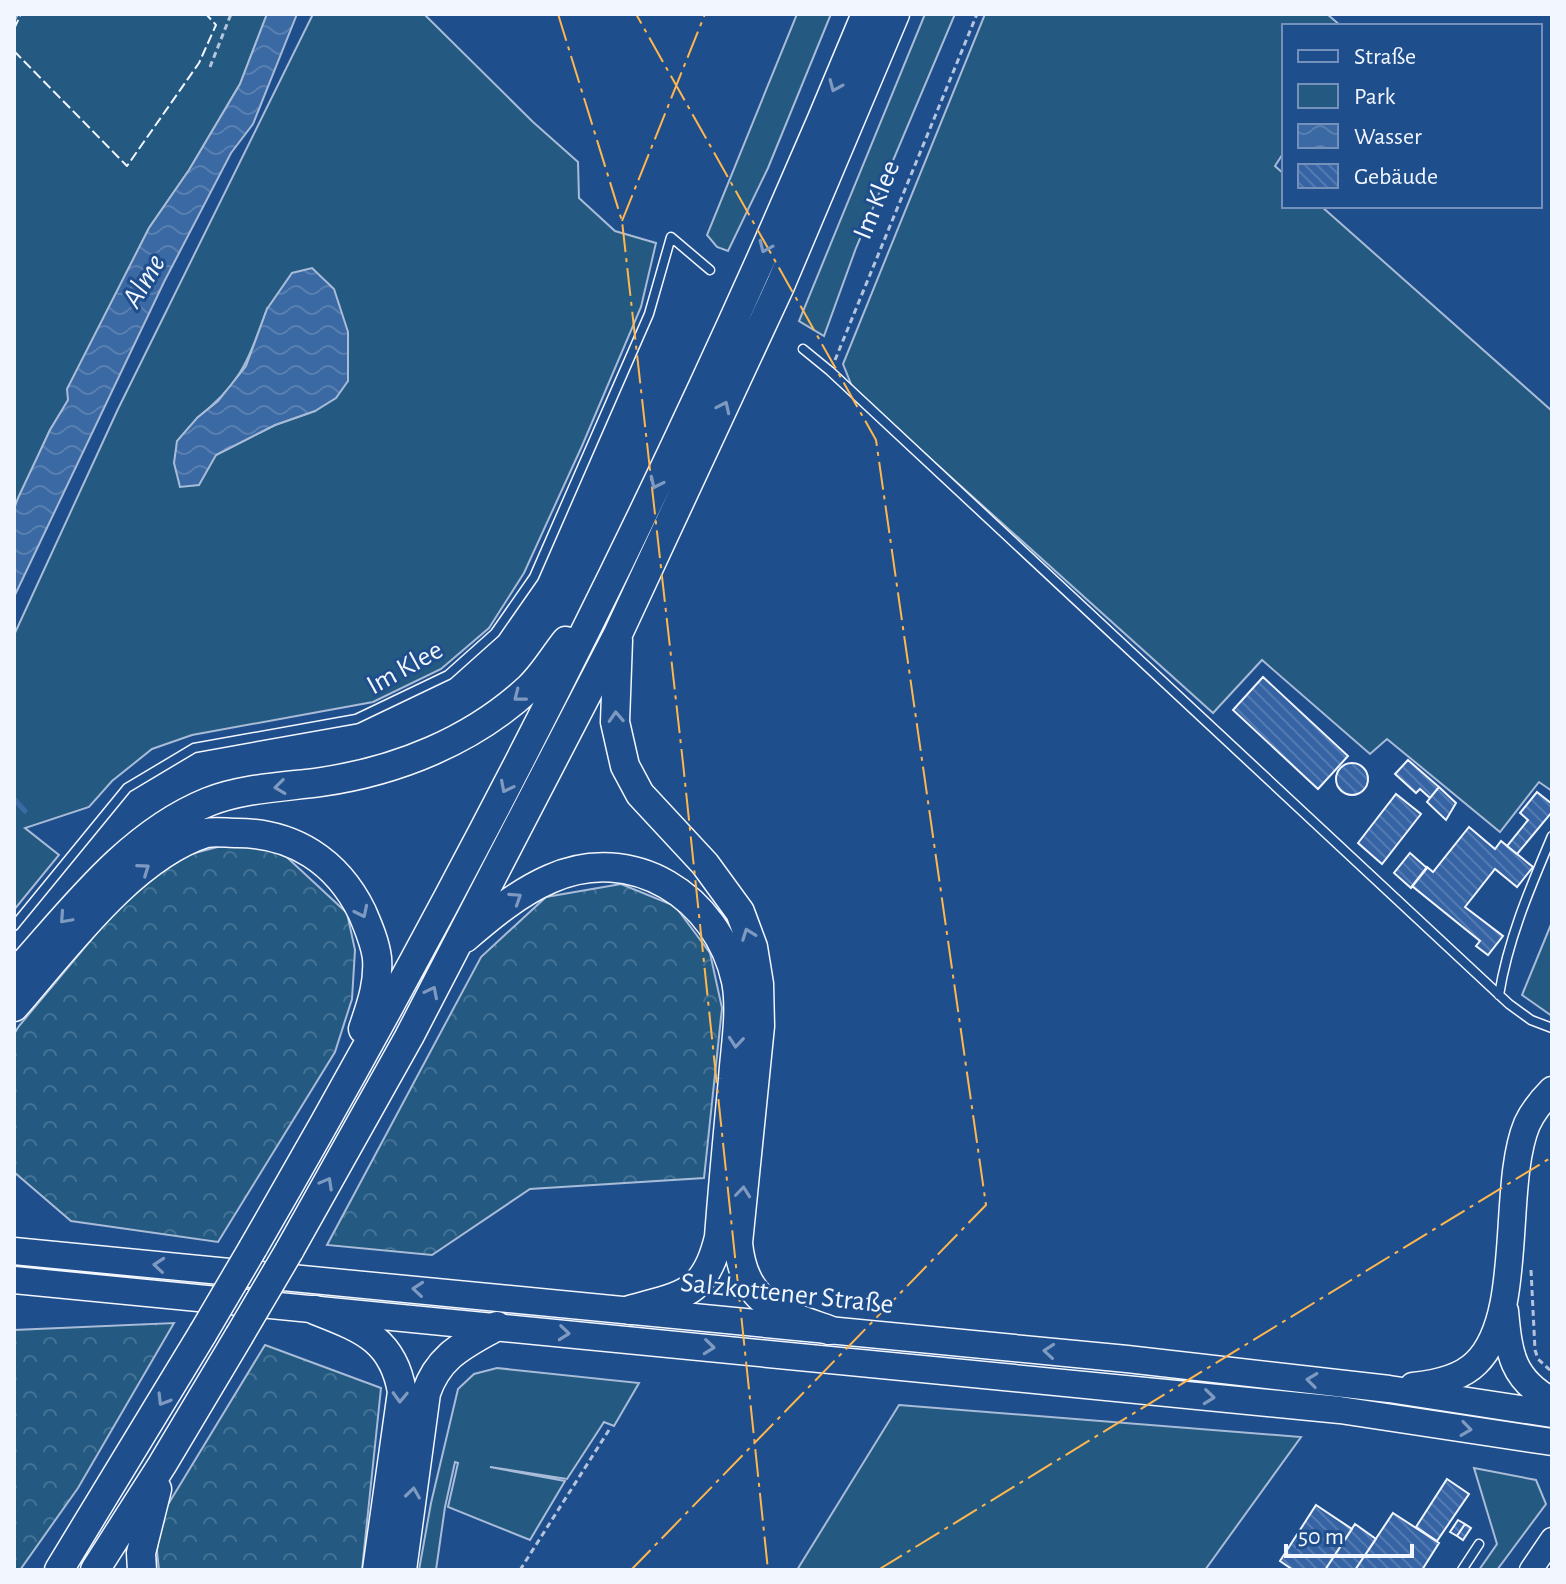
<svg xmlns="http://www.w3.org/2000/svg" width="1566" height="1584" font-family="'Alegreya Sans',sans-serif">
	<defs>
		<pattern id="forest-crowns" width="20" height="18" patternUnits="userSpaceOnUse" patternTransform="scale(2)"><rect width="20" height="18" fill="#245a82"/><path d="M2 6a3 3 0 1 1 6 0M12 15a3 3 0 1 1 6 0" fill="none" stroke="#447295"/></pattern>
		<pattern id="water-waves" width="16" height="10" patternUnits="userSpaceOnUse" patternTransform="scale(2)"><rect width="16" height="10" fill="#3b69a3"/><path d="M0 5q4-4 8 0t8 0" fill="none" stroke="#587fb1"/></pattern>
		<pattern id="building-back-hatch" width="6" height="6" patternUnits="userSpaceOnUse" patternTransform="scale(2)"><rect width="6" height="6" fill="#3563a3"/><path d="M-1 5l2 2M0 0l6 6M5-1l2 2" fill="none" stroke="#537ab1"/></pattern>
	</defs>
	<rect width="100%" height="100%" fill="#1f4e8c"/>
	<path fill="#245a82" stroke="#a8bbd7" stroke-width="2" fill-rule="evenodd" d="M18,14H267L240,84L189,170L149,228L68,389L69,399L50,430L14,509V22Z
		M313,14H424L533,122L578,162L579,198L615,231L656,243L641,307L582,446L524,573L489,628L441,669L373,702L192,735L152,749L112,781L89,807L25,828L59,855L14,910V635L118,409ZM267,309L315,411L275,425L216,455L197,418C242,383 248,360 267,309Z
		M797,14H831L768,168L728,251L717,247L707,235Z
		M925,14H955L856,248L824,336L799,321Z
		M985,14H1327L1341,26H1284V152L1275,166L1284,174V206H1321L1552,411V791L1539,782L1500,832L1387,739L1370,754L1262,660L1213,713L853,389L843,364Z
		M1552,922V1016L1522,995Z
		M497,1368L639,1383L614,1426L604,1422L567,1479L490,1467L565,1481L530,1540L448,1507L458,1463L455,1462L445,1507L436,1570H419L431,1503L458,1389L474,1374Z
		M899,1405L1301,1437L1205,1570H797Z
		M1474,1468L1536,1480L1546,1504L1497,1570H1479L1497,1544Z"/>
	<path fill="url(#forest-crowns)" stroke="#a8bbd7" stroke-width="2" d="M225,845L278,849L347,913L355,950L352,999L335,1052L218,1242L71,1221L14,1172V1034L19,1026L126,898L155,872L187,855Z
		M621,884L675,906L710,953L722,1008L704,1178L530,1189L432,1255L327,1245L481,957L546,897Z
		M174,1323L78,1488L20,1570H14V1330Z
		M265,1345L381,1388L362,1570H159L157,1551L161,1516Z"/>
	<path fill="url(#water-waves)" stroke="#a8bbd7" stroke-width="2" d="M267,14H297L253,124L231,153L164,282L14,597V509L18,498L50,430L68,400L67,389L149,228L189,170L240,84Z
		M312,268L334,289L348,332V381L336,398L315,411L275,425L216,455L199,485L180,487L174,463L177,441L197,418L218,401L246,366L267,309L292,273Z"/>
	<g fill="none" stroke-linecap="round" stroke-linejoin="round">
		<path stroke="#3b69a3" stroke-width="5" d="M14,799L25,811"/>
	</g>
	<path fill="url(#building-back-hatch)" stroke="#f2f6ff" stroke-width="2" d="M1263,677L1348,756L1318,789L1233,710Z
		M1408,760L1439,787L1430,798L1420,789L1416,793L1395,774Z
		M1336 779a16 16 0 1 1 32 0a16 16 0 1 1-32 0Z
		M1439,787L1456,803L1446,820L1427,802Z
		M1537,792L1552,804V812L1517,854L1507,846L1528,820L1520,813Z
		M1396,794L1421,814L1382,864L1358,843Z
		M1469,827L1495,849L1501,841L1533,867L1517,887L1495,869L1465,907L1503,936L1488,955L1476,946L1480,941L1412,886L1427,867L1433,872Z
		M1410,853L1427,868L1411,888L1394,873Z
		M1447,1479L1469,1494L1437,1541L1416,1527Z
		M1316,1505L1352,1529L1325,1570H1293L1280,1561Z
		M1393,1513L1439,1543L1422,1570H1355Z
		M1458,1520L1465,1524L1457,1536L1450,1532Z
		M1355,1524L1376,1539L1355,1570H1325Z
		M1465,1524L1471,1528L1463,1540L1457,1536Z"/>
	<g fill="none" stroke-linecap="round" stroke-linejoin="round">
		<defs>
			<path id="service" d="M803,349L830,371L1509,1004L1531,1020L1552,1028
				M14,926L127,788L194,748L356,719L448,675L495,633L534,577L649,314L671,237L710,270
				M1499,995C1508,939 1530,888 1552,836
				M1462,1570L1479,1544"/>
			<path id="secondary" d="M1531,1570L1552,1539"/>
			<path id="trunk" d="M14,1251L1127,1359L1389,1389L1552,1414
				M14,1280L1340,1410L1552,1442
				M1505,1311C1509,1354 1512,1379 1552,1401
				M1413,1386C1433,1384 1460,1379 1476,1363C1525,1316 1501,1186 1527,1124C1533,1111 1542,1100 1552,1090"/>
			<path id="motorway" d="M618,640L615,722L625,766L640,794L705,864L740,912L753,947L759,984L760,1026L738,1243C744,1304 778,1312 829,1330
				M465,938C492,915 518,893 550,879C632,842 718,897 736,981C742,1012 735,1048 733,1079C728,1132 723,1184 719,1237C705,1296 682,1295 630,1310
				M14,975C71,912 127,835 208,802C243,788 284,787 321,782C397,771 472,741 529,688C543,675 554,656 566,641
				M14,1007C65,949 131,857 206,833C215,831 227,833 237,833C293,833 337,861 362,912C368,926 375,942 377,958C379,984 371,1005 363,1029
				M253,1248C483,851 691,439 866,14
				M289,1251L409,1037L618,634L780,286L895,14
				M315,1310C360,1328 393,1338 402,1392L377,1570
				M59,1570L203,1333
				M95,1570L162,1465L239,1336
				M142,1570L141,1553L157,1489
				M402,1570L426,1393C439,1355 464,1345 497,1326"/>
		</defs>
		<use href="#service" stroke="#f2f6ff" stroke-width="11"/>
		<use href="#secondary" stroke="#f2f6ff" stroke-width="25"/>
		<use href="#trunk" stroke="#f2f6ff" stroke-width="29"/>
		<use href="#motorway" stroke="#f2f6ff" stroke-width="31"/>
		<path stroke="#b3c4dc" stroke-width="3" stroke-dasharray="6 4" stroke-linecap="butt" d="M210,67L231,14
			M835,360L977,14
			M1531,1270L1535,1350L1538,1359L1552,1372
			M520,1570L609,1430"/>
		<use href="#service" stroke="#1f4e8c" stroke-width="8"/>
		<use href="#secondary" stroke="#1f4e8c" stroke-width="22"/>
		<use href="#trunk" stroke="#1f4e8c" stroke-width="26"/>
		<use href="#motorway" stroke="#1f4e8c" stroke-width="28"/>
		<defs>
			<path id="motorway-bridge" d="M203,1333L253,1248
				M239,1336L289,1251"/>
		</defs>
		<use href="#motorway-bridge" stroke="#f2f6ff" stroke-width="31" stroke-linecap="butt"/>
		<use href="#motorway-bridge" stroke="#1f4e8c" stroke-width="28"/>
		<path stroke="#f2f6ff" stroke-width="2" stroke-dasharray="10 4" stroke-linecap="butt" d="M14,29L21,14
			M14,51L127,166L199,63L216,25L206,14"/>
		<path stroke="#ffb74d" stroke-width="2" stroke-dasharray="28 6 4 6" stroke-linecap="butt" d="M558,14L622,221L683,763L768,1570
			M622,221L705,14
			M631,1570L986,1205L876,440L636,14
			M878,1570L1552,1157"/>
	</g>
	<defs><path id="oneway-chevron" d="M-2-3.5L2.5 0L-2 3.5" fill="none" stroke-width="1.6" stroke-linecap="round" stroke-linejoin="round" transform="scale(2)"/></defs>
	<g stroke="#7e9ac0">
		<use href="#oneway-chevron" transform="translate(835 86) rotate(113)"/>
		<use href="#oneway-chevron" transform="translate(765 247) rotate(114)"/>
		<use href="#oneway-chevron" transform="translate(724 407) rotate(-65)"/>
		<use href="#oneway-chevron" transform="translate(656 483) rotate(115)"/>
		<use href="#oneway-chevron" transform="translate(519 696) rotate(142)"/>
		<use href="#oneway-chevron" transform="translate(616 717) rotate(-93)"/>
		<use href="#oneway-chevron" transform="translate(280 787) rotate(173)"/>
		<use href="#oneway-chevron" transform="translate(506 787) rotate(117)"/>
		<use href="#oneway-chevron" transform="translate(144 869) rotate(-35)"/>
		<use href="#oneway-chevron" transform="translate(516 898) rotate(-33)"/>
		<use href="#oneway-chevron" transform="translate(362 912) rotate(64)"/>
		<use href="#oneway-chevron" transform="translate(65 918) rotate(132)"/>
		<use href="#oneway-chevron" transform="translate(748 934) rotate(-110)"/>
		<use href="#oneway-chevron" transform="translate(432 992) rotate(-63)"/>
		<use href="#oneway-chevron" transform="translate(736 1042) rotate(95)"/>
		<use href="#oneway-chevron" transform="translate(327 1183) rotate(-61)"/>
		<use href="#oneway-chevron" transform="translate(743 1192) rotate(-84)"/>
		<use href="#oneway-chevron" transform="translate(159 1265) rotate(-175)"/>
		<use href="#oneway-chevron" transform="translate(418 1289) rotate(-175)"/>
		<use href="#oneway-chevron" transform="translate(564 1333) rotate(6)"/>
		<use href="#oneway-chevron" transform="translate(709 1347) rotate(6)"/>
		<use href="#oneway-chevron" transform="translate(1049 1351) rotate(-175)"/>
		<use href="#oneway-chevron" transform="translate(1312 1380) rotate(-173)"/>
		<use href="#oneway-chevron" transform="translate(400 1397) rotate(92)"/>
		<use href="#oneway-chevron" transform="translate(1209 1397) rotate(6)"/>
		<use href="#oneway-chevron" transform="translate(163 1400) rotate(121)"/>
		<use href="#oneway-chevron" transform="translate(1466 1429) rotate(8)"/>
		<use href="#oneway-chevron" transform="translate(413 1493) rotate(-82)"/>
	</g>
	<g text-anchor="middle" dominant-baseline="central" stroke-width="6" stroke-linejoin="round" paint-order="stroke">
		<g font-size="28" fill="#f2f6ff" stroke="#1f4e8c">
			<text transform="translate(877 200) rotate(-68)">Im Klee</text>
			<text transform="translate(405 668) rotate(-29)">Im Klee</text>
			<text transform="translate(787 1294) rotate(6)">Salzkottener Straße</text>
		</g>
		<g font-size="30" font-style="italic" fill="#f2f6ff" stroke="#1f4e8c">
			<text transform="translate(144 281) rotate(-59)">Alme</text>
		</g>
	</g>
	<rect width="1566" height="1584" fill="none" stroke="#f2f6ff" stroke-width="32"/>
	<rect x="1282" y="24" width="260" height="184" fill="#1f4e8c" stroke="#7391ba" stroke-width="2"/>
	<rect x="1298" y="50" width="40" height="12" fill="#1f4e8c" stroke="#7391ba" stroke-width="2"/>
	<text x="1354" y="64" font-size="24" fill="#f2f6ff">Straße</text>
	<rect x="1298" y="84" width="40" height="24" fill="#245a82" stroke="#7391ba" stroke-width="2"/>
	<text x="1354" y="104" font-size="24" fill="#f2f6ff">Park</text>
	<rect x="1298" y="124" width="40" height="24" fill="url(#water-waves)" stroke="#7391ba" stroke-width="2"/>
	<text x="1354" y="144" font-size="24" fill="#f2f6ff">Wasser</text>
	<rect x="1298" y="164" width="40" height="24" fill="url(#building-back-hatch)" stroke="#7391ba" stroke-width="2"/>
	<text x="1354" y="184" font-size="24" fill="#f2f6ff">Gebäude</text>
	<path d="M1286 1544v12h126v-12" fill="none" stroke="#f2f6ff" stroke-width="4"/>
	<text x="1298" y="1544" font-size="24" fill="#f2f6ff" stroke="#1f4e8c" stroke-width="6" paint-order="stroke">50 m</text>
</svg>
